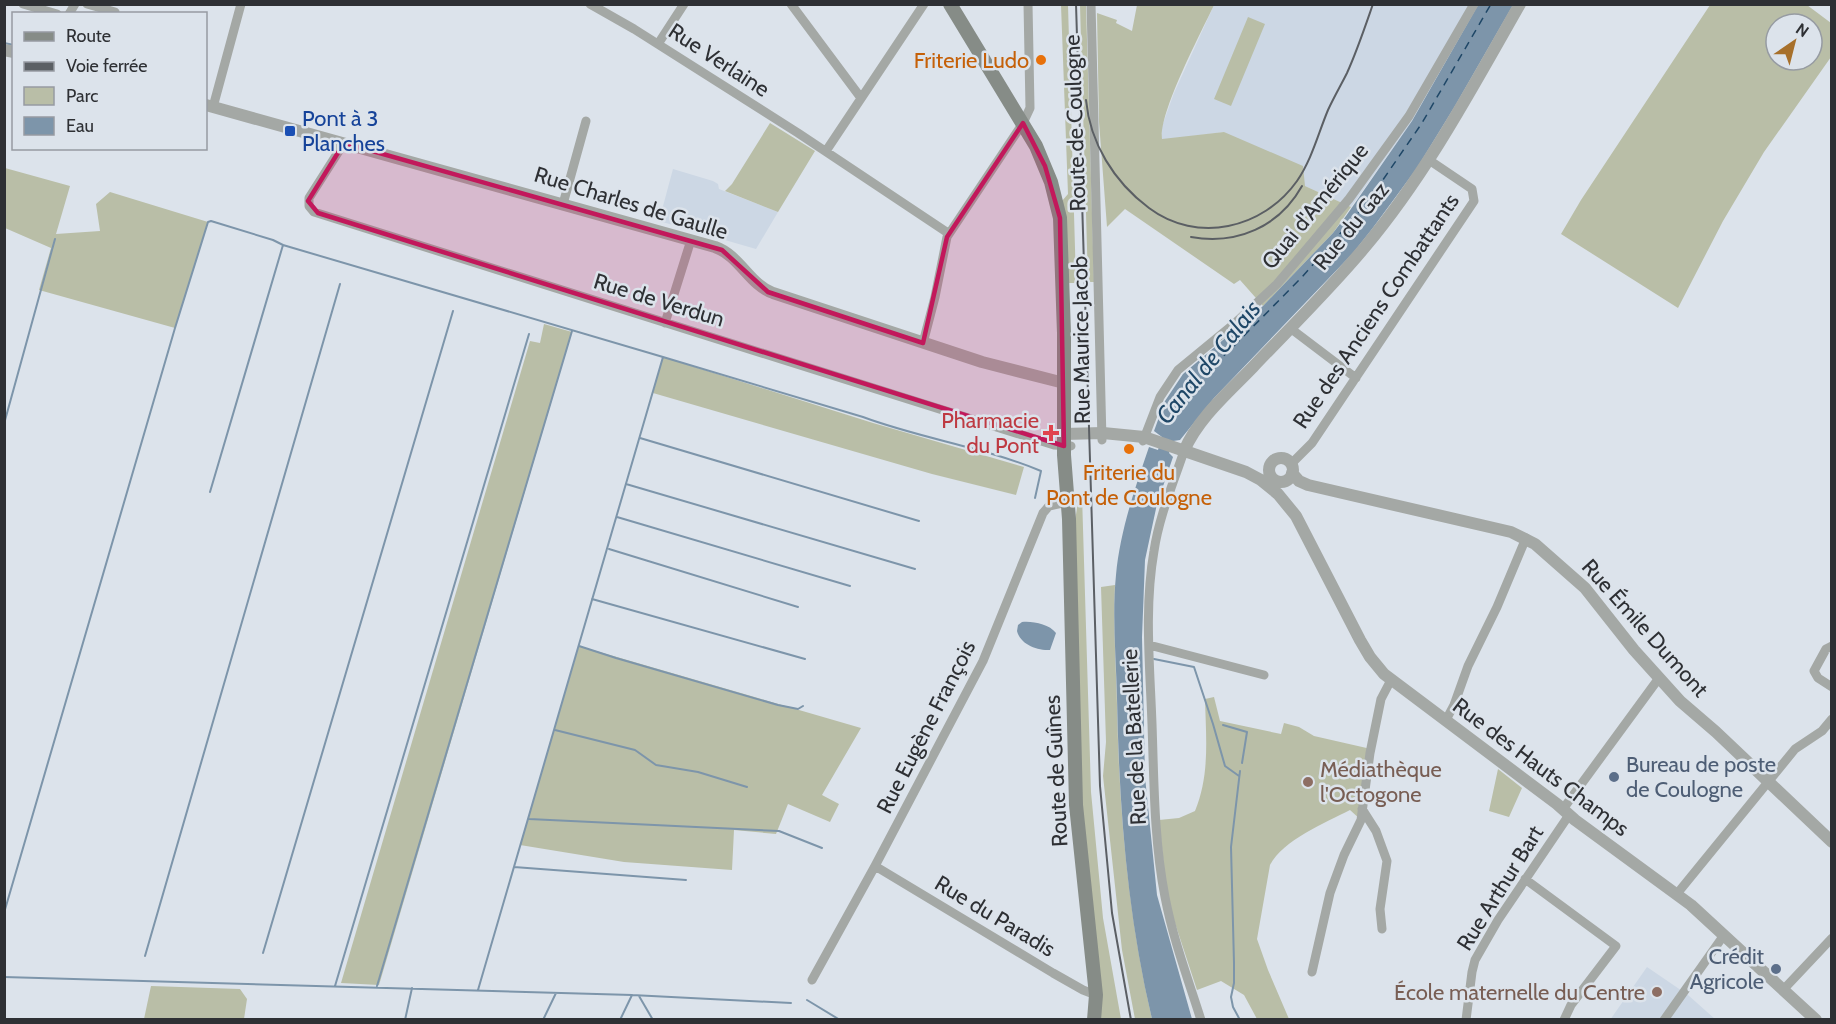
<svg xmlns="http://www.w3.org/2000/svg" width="1836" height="1024" font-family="Cabin,sans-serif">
	<rect width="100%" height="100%" fill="#dce3eb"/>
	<path fill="#ccd7e4" d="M1214,5H1478L1412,121L1351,207L1305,186L1224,132L1162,140L1161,129L1174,93Z
		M673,169L713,181L718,184L719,189L778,212L756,249L659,221Z
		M1647,967L1688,995L1715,1019L1610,1020Z"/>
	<path fill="#b9bea7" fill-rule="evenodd" d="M1061,5H1068L1076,283H1067L1062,201L1068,194Z
		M1080,5H1086L1094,282H1088Z
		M1137,5H1214C1201,33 1159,112 1162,139L1224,132L1303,166L1305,186L1351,207L1333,233L1263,306L1240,280L1234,284L1125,209L1107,227L1099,122L1097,13L1117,20L1116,23L1132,31Z
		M1710,5H1807L1831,23V57L1764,152L1723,221L1678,308L1561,234L1581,200ZM1776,24H1812V60H1776Z
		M1248,17L1265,24L1231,106L1214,99Z
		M770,123L815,151L778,212L725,191L732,184Z
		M5,168L70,186L56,234L100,231L96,204L110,192L208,222L175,328L39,290L51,248L5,228Z
		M544,324L572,332L379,985L341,983L530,341L540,343Z
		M663,357L873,423L1024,467L1016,495L932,474L653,393Z
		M1079,495H1082L1091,792L1103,918L1121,1019H1099L1083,843L1075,521Z
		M1115,585C1113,625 1116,664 1117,704C1119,811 1128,915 1152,1019H1135L1122,950L1103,776L1106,742L1101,587Z
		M579,646L861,728L822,795L839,804L830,822L788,804L776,834L734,830L732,870L624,862L520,845Z
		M1214,697L1220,721L1281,734L1284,723L1299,727L1314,736L1371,749L1361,820L1350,810C1325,823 1283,840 1270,865L1257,939L1268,970L1289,1019H1257L1244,995L1221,981L1197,990L1172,914L1166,886L1159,820L1179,818L1195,811C1210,775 1206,737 1205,699Z
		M1498,769L1522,788L1509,817L1489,811Z
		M151,986L240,989L247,999L244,1019H144Z"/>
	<path fill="#7d95aa" d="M1478,5H1513L1455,106L1417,168L1372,229L1353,253L1214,398L1180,440L1173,441L1169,453L1173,457L1157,504L1145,560L1142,637L1145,777L1157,895L1192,1019H1152C1127,913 1119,807 1117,698C1116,657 1112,615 1116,575C1120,531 1135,488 1149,447L1158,450L1162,437L1154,431L1165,401L1183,374L1263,306L1333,233L1346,216L1412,121Z
		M1022,622C1033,621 1049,624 1056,633L1050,650C1037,651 1020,644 1017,631L1018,625Z"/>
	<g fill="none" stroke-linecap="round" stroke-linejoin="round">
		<path stroke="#7d95aa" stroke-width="2" d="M4,43L14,45
			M4,424L55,239
			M640,438L919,521
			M626,484L915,569
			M210,492L283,245L663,357
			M617,517L850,586
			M609,549L798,607
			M592,599L805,659
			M579,646L616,658L778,705L798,709L803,706
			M1154,659L1194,667L1213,724L1225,766L1239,776
			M1223,725L1247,732L1242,763
			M555,730L635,750L656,765L698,772L747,787
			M529,819L779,831L822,848
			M514,867L686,880
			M4,913L175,328L208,222L211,221L273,240L283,245
			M263,953L453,311
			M145,956L340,284
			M4,977L632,995L791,1003
			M335,986L529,334
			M377,986L572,331
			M478,990L663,357L863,417C922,439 984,447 1041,471L1035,498
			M639,996L653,1020
			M807,1000L840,1020
			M405,1020L412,988
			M543,1020L556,993
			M620,1020L632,995
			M1240,1020L1233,1007L1231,997L1234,983V963L1231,847L1240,771"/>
		<path stroke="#1f4767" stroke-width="1.5" stroke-dasharray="8 6" stroke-linecap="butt" d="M1175,405L1180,402L1195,381L1229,351L1302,277L1367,203L1422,123L1491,4"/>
		<path stroke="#a4a8a5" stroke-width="9" d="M23,4L57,14
			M87,4L115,12
			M590,4L634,29L798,133L948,233
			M791,4L861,98
			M1091,4L1102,440
			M69,14L75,4
			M658,44L684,4
			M213,107L241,4
			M344,143L309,198V206L314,212L1054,445L1071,446
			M826,151L924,4
			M563,204L586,121
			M665,323L691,240
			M1290,328L1356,378
			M923,343L935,297L947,237L1023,123L1030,108L1028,4
			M1143,441L1160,397L1178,370L1234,324L1277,284L1349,199L1409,116L1474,4
			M1184,451C1173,484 1159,517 1154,551C1144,608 1150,667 1152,724C1154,781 1154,841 1165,897C1173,939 1188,979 1201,1020
			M1291,464L1312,443L1474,201L1472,189L1429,160
			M1149,645L1264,675
			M1832,646L1826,649L1814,671L1818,678L1832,687
			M1446,720L1454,705L1468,666L1497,607L1526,538
			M1362,809L1376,831L1387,861L1380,909L1382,929
			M1563,809L1659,678
			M875,866L1053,973L1083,990L1096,995
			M1525,879L1616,946L1571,1005L1564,1020
			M1676,895L1795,749L1822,731L1832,719
			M1312,972L1330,893L1344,855L1361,820L1370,753L1381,699L1391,680
			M812,980L875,866L983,661L1043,513L1049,506L1072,501
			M1783,990L1832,938
			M1466,1020L1472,972L1475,960L1498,920L1569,815
			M1664,1020L1724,935"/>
		<path stroke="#a4a8a5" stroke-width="12" d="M4,50L14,52
			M206,105L715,247C740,256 749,284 773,293L982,362L1064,383
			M1064,434L1103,433L1144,437L1246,472L1261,480L1278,494L1296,516L1360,640L1370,657L1384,674L1557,804L1575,820L1691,905L1816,1020
			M1184,451C1198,418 1229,392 1253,367C1291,327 1330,289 1365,247C1427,173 1472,88 1520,4
			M1269 470a12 12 0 1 1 24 0a12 12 0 1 1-24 0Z
			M1292,473L1299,481L1308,485L1511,532L1535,544L1585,588L1634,650L1680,701L1716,732L1832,842"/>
		<path stroke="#868c87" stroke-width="14" d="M950,4L1036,146L1051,182L1060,218L1064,333V455L1069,519L1076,805L1096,995L1094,1020"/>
		<path stroke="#5b5f64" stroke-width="2" d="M1076,4L1100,786L1112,913L1131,1020
			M1086,100C1090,143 1114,182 1149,208C1197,244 1263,229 1297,181C1312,159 1318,134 1328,110C1334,97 1341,85 1347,73C1357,51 1365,27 1373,4
			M1191,237C1237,245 1279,227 1302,186"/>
	</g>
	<path fill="#c2185b" fill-opacity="0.2" stroke="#c2185b" stroke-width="4.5" stroke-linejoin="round" d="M1023,123L1045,166L1060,218L1064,446L318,213L308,201L344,143L722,250L768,292L923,343L947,237Z"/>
	<g fill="#e8710a" stroke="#dce3eb" stroke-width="2">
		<circle cx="1041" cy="60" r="6"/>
		<circle cx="1129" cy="449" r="6"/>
	</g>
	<rect fill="#1a4fb4" stroke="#dce3eb" stroke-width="2" x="284" y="125" width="12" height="12" rx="3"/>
	<path fill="#e0444e" stroke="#dce3eb" stroke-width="2" d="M1048 424h6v6h6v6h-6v6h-6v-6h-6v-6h6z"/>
	<g fill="#5c6f8a" stroke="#dce3eb" stroke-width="2">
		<circle cx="1614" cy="777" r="6"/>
		<circle cx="1776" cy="969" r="6"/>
	</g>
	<g fill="#8d6e63" stroke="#dce3eb" stroke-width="2">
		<circle cx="1308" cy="782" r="6"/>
		<circle cx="1657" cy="992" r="6"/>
	</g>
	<g text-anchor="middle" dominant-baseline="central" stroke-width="5" stroke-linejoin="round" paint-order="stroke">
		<g font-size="22" fill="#2e3034" stroke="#dce3eb">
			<text transform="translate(719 60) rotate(33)">Rue Verlaine</text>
			<text transform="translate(1075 123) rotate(-92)">Route de Coulogne</text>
			<text transform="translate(631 203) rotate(17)">Rue Charles de Gaulle</text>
			<text transform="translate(1315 206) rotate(-51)">Quai d'Amérique</text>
			<text transform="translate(1351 226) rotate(-51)">Rue du Gaz</text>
			<text transform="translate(659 300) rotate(17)">Rue de Verdun</text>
			<text transform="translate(1376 311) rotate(-56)">Rue des Anciens Combattants</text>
			<text transform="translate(1081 340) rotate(-91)">Rue Maurice Jacob</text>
			<text transform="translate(1645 628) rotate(48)">Rue Émile Dumont</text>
			<text transform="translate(926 727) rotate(-63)">Rue Eugène François</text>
			<text transform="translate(1134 737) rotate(-93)">Rue de la Batellerie</text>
			<text transform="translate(1541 767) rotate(37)">Rue des Hauts Champs</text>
			<text transform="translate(1056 771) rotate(-93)">Route de Guînes</text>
			<text transform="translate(1500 888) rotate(-58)">Rue Arthur Bart</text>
			<text transform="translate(995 916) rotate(31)">Rue du Paradis</text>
		</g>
		<g font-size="22" fill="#c56008" stroke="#dce3eb" text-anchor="end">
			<text x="1029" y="60">Friterie Ludo</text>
			<text x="1129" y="472" text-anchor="middle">Friterie du<tspan x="1129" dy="25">Pont de Coulogne</tspan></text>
		</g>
		<g font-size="22" fill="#164399" stroke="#dce3eb" text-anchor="start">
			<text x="302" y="118">Pont à 3<tspan x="302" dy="25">Planches</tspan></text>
		</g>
		<g font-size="22" fill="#be3a42" stroke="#dce3eb" text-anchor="end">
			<text x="1039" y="420">Pharmacie<tspan x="1039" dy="25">du Pont</tspan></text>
		</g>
		<g font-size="22" fill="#4e5e75" stroke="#dce3eb" text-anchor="start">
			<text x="1626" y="764">Bureau de poste<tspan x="1626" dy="25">de Coulogne</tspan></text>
			<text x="1764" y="956" text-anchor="end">Crédit<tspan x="1764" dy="25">Agricole</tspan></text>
		</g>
		<g font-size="22" fill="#785e54" stroke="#dce3eb" text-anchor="start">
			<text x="1320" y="769">Médiathèque<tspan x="1320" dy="25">l'Octogone</tspan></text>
			<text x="1645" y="992" text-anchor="end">École maternelle du Centre</text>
		</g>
		<g font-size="24" font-style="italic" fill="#1f4767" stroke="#dce3eb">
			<text transform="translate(1208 362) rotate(-51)">Canal de Calais</text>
		</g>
	</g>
	<rect width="1836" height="1024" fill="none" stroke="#2e3034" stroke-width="12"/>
	<rect x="12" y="12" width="195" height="138" fill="#dce3eb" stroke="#969ba2" stroke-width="1.5"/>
	<rect x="24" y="32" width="30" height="9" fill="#868c87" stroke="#969ba2" stroke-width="1.5"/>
	<text x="66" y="42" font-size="18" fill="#2e3034">Route</text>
	<rect x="24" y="62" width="30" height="9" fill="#5b5f64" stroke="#969ba2" stroke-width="1.5"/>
	<text x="66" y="72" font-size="18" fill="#2e3034">Voie ferrée</text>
	<rect x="24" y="87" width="30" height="18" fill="#b9bea7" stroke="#969ba2" stroke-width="1.5"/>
	<text x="66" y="102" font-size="18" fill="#2e3034">Parc</text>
	<rect x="24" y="117" width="30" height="18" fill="#7d95aa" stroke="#969ba2" stroke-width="1.5"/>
	<text x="66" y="132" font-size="18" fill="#2e3034">Eau</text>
	<g transform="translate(1794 42) rotate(35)"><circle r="28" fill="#dce3eb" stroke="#969ba2" stroke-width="1.5"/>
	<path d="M0-4.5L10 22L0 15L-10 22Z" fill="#a7702b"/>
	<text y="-9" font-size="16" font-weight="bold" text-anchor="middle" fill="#2e3034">N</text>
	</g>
</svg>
